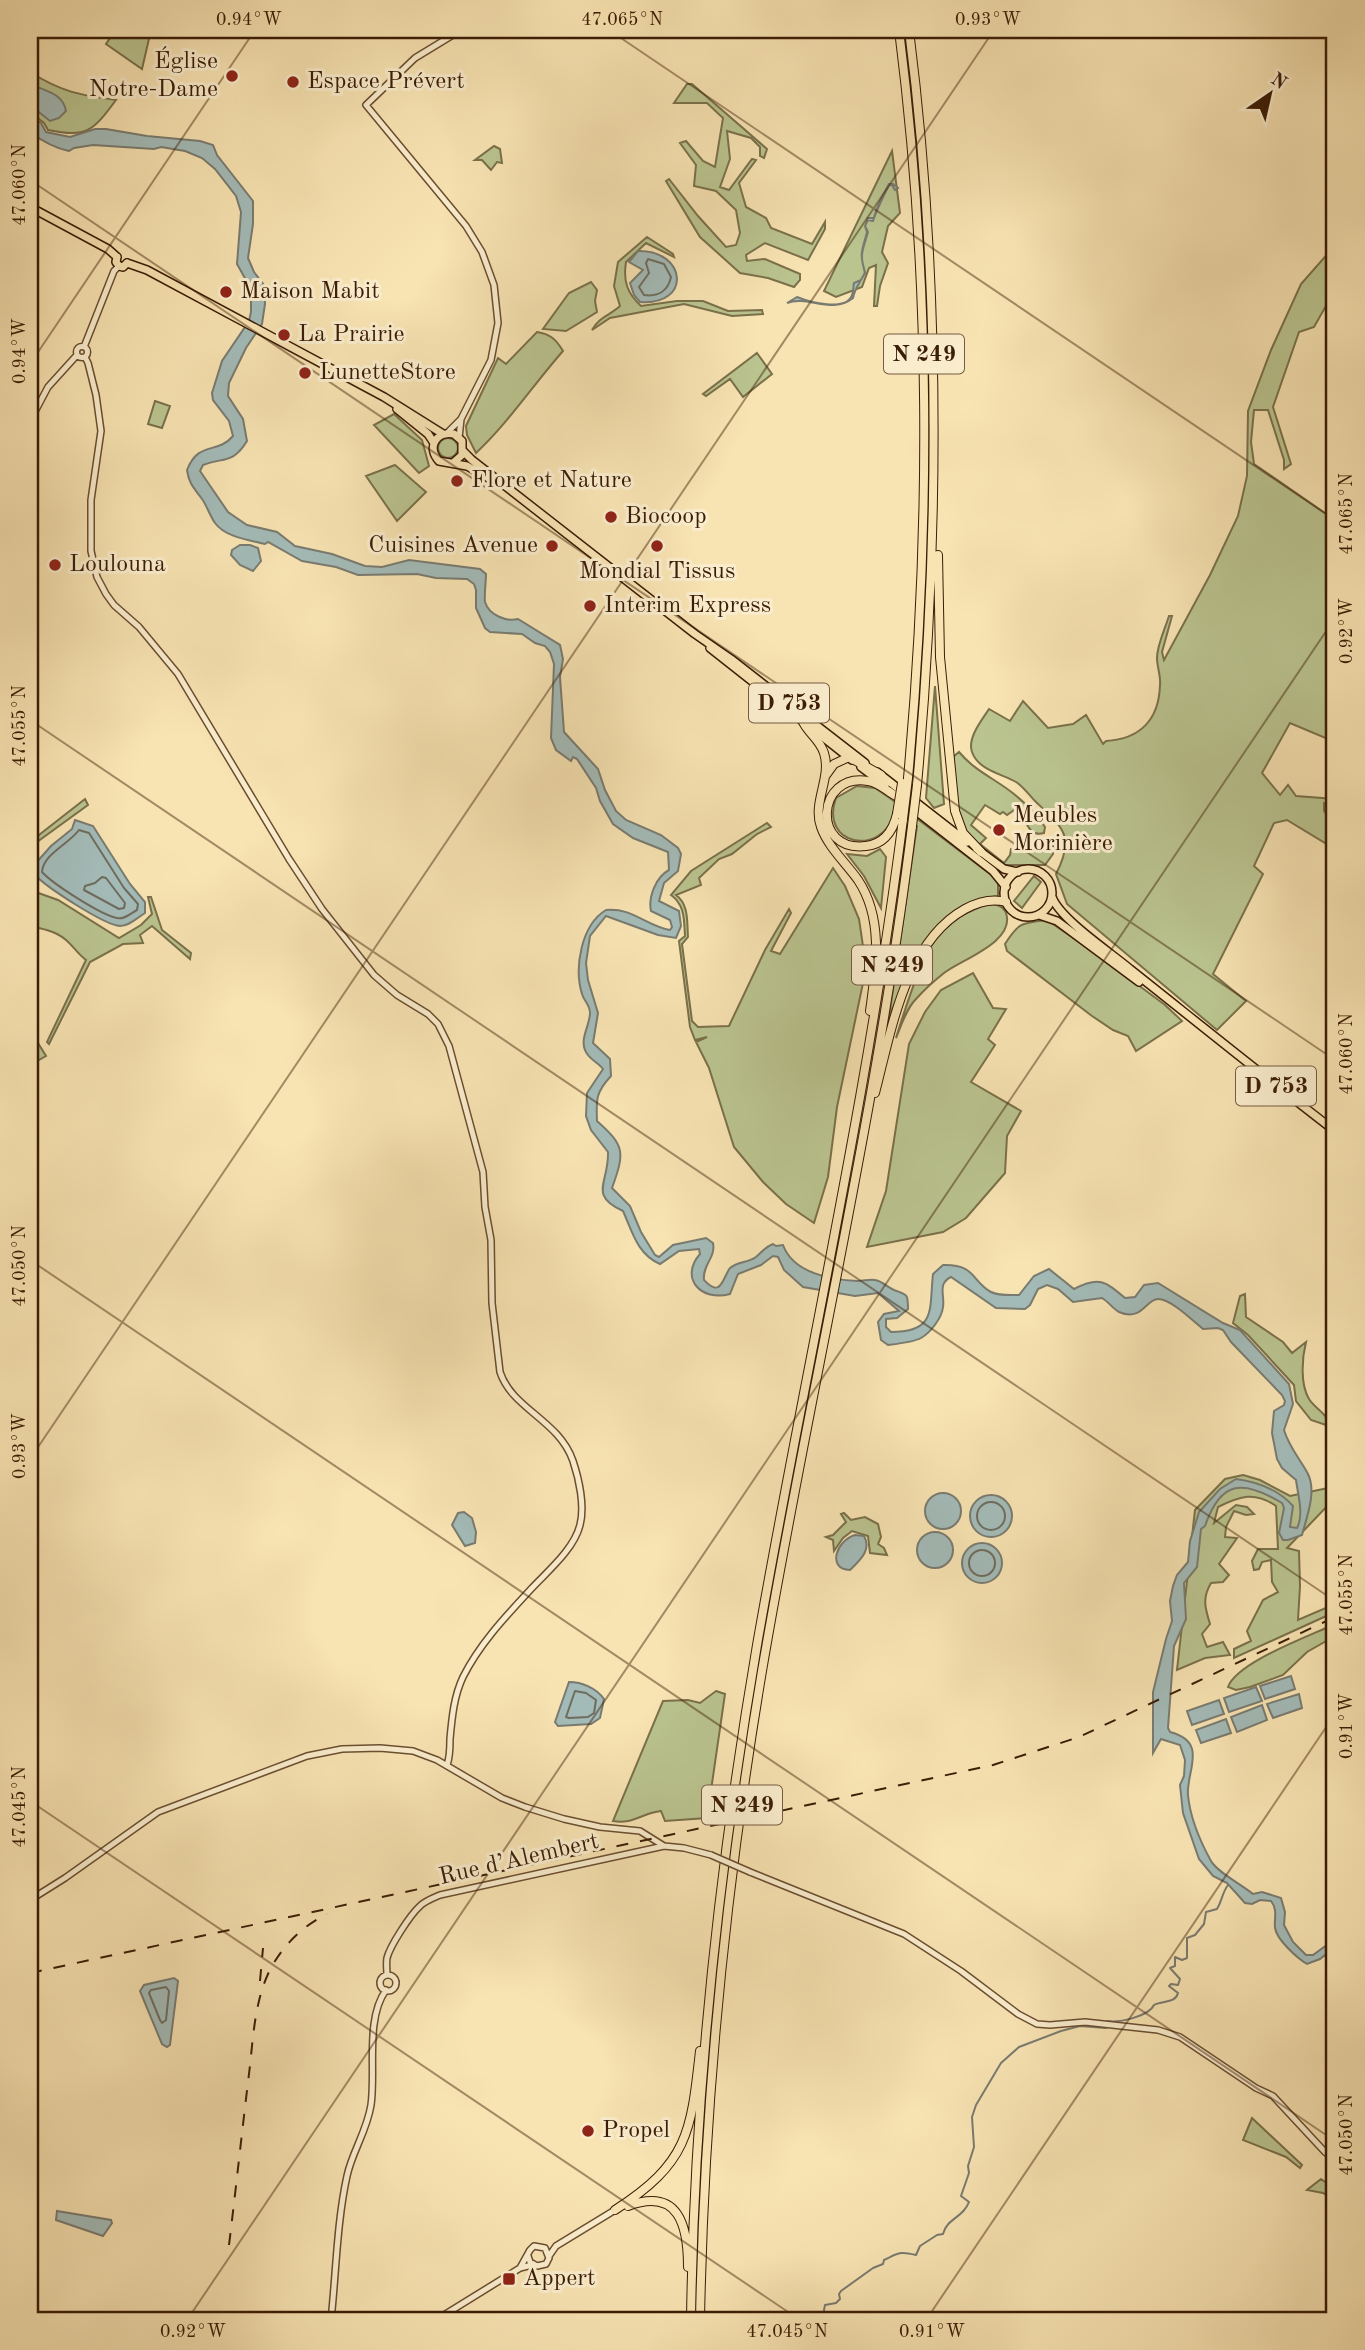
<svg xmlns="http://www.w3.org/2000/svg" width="1365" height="2350" font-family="'Old Standard TT',serif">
	<rect width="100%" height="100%" fill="#f8e3b2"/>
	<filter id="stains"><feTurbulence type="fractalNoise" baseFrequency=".00286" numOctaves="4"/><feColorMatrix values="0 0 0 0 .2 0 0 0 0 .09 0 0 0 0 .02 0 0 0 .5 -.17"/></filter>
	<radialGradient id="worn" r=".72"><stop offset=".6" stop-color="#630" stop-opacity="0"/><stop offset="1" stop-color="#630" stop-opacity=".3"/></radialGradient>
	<path fill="#bac48f" stroke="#7a704a" stroke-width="2" d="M108,30H151L142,69L106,44L112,35Z
		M30,72C62,92 79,95 116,100C93,131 87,138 48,130L44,123L30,112Z
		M687,84H692L767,149L764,158L760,156V147L751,138L727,131L730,159L720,187L729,190L752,159L756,160L739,183L746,207L766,218L771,228L812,244L825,222V229L808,260L765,243L746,255L747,261L765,259L800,274V280L794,287L768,278L740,273L700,237L666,181L669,179L698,216L726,247L736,245L740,233L736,210L716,191L694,186L696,165L680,143L686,141L703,161L715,167L723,118L707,103H674Z
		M494,146L500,149L502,163L497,162L491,170L482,160H475Z
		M892,151L900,213L888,226L882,252L888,263L880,286L877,306H874L876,265L869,268L862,287L836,297L824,291Z
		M647,237L673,254L674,257L646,243L626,262C623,281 627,293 641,306L677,301H703L728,311L762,310L763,314L732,316L684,304L610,318L592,330C599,317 609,316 620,306L614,286L618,262Z
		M1331,250L1335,253V290L1314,327L1299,332L1273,407L1291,464L1284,469V460L1268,410H1254L1251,442L1254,464L1335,520V742L1290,723L1262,773L1280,795L1288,785L1296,796L1335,799V820L1329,814L1328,803H1324V811C1335,826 1339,828 1330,846L1287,820L1274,823L1254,866L1263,874L1213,974L1246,1001L1217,1030L1067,904L1056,874C1076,835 1062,827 1035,801C1029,795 1023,786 1016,782C1002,774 978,770 972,752C967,738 982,720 989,709L1010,721L1023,701L1048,728L1073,724L1086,715L1103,744L1106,741C1140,739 1159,720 1160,685C1161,676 1157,667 1157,658C1157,645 1165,629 1169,616H1172L1162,652L1164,660L1210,575L1238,516L1247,476L1248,411L1271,350L1301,284Z
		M591,282L597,290L595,301L597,312L566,331L543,329L569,293Z
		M537,332C550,334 556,339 563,351C533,385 509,422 476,453L467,435L466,426L498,358L506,364Z
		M757,353L772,374L743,397L730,379L706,396L703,394Z
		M155,401L170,406L162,428L148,424Z
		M394,414L422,440L429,466L419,473L374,425Z
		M438 448a10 10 0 1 1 20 0a10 10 0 1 1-20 0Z
		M395,465L426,492L397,521L366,476Z
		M935,686L944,804L934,808L926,798Z
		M959,752C976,772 994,778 1014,794C1025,803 1037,815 1045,827L1044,833C1027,838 1026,817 1017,808L1007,815L1003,812L1000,814L985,805L971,825L986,838L980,844L1004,863L1010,855L1011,849L1048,840L1053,844V854L1045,865H1003L969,836L961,825L958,812L953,757Z
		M857,786L875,788L891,799L998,880V896C931,904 912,963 889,1017L917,826L895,813C881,858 819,845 836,798Z
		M85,799L88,805L30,847V842Z
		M767,823L771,827L757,834L732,854L719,859L699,878L701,885L676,895C689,904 687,923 688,937L682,944L692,1021L698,1027L729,1026L765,950L789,909L791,913L771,951L780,954L833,868L845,886L859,919L864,953L863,983L837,1107L828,1177L814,1223L786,1204L763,1182L734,1147L709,1068L696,1042L707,1037L695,1040L690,1027L679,941L685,936C684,920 685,905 671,895L691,871Z
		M880,849L886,857L881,908L864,876L847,854L867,856Z
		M1034,876L1041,882L1022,908L1014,901Z
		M30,890L58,900L119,938L141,925L152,914L148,897H151L162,930L191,953L190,959L152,926L140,935L143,943L123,944L90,962L49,1044L47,1042L86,960C78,954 74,947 66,940C56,931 43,929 30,926Z
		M987,904C995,904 1003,905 1006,913C1016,942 960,960 944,973C934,981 924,990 916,999C906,1009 901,1026 896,1038C906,1007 922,951 944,928C956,917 973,910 987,904Z
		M1047,920L1094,952L1165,1005L1182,1021L1136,1051L1128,1036L1113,1030L1092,1016L1007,951L1005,944C1019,922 1022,923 1047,920Z
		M973,973L993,1008L1006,1009L988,1039L995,1045L971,1082L1021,1111L1007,1136L1005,1173L966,1218L943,1232L867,1247L886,1191L909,1044L925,1012L941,990Z
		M30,1030L46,1056L30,1065V1059L38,1051L30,1036Z
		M1245,1294L1246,1317L1283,1342L1292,1353L1306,1342C1302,1358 1300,1384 1309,1399C1316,1410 1327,1412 1329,1426L1311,1420L1296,1401L1294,1385L1248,1335L1233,1323L1240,1296Z
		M1243,1475L1260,1480L1290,1496L1333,1487L1335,1498L1287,1548L1299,1551L1300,1586L1298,1620L1335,1604V1612L1234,1658V1649L1251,1641L1247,1631L1263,1600L1278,1592L1272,1582L1271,1560L1262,1562L1259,1569L1254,1570L1252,1561L1258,1549H1278L1276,1506C1255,1491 1240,1496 1218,1507L1214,1523L1236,1505L1247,1507L1254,1514L1246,1515L1234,1511L1226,1527L1225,1537L1237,1538L1219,1564L1229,1575L1223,1582L1211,1583C1202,1598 1205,1608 1210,1624L1202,1634L1207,1647L1223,1642L1230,1655L1205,1658L1177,1670L1195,1510L1225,1479Z
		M844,1513L851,1520L865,1517L878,1524L881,1537L878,1544L884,1548L887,1555L870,1553L868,1536L852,1531L843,1538L834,1551L833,1540L826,1537L833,1535L846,1522L841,1514Z
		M1335,1624V1636L1307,1652L1283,1675L1250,1687L1236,1690L1228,1687C1237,1662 1310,1636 1335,1624Z
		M716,1691L725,1694L707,1818L665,1821L661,1811C642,1813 632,1825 613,1821L663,1701L688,1700L700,1703Z
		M1252,2118L1302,2165L1300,2168L1286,2157L1243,2140Z
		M1321,2179L1335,2189V2201L1323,2193L1307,2190Z"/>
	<path fill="#a3bbb8" stroke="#797b70" stroke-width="2" d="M30,84C45,91 63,93 66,111L59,118L50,121L30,105Z
		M30,116L41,123L46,132L70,137L95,129H106L147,136L200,141L213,145L217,155L253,201V224L248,258L254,272L264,285L265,304L262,324L246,348L229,383L228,396L243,419L247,441C233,464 224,457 203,465L200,471L228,512L247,525L277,532L295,546L332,554L365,566L382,567L409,560L480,569L486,574C486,581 484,597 485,602C489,615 506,622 518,619L560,645L563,659L560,677L564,732L598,769L605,790L616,811L626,820L661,835L678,848L681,854L678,871L664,883L659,901L679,911L681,926L676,938L658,935L606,916L590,936L586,963L588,980L598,1013L593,1043L610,1059L611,1076C596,1092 596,1099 597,1121C625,1146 625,1152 612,1188L630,1206L641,1232L655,1255L659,1257L673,1245L706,1238L713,1243C716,1258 702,1265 704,1280C707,1283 713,1290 718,1287C723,1285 726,1273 730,1268C738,1261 748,1263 756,1257C762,1252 765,1247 773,1244L776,1246L783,1245C793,1273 831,1280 858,1281C864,1281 869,1279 875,1280C882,1281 887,1287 894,1290C907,1295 908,1293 908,1309L897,1318L886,1319V1327L891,1332C937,1332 929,1309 933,1274L943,1265C976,1264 971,1281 991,1292C999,1296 1010,1295 1019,1295L1034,1276L1049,1269L1074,1289C1099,1276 1105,1281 1125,1298L1135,1297L1144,1285L1158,1283L1223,1323L1240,1330L1289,1384L1293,1404L1284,1430C1289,1447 1300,1459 1308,1474C1317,1492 1306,1519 1302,1535L1288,1540H1283L1279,1533L1284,1508L1282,1503C1244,1480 1221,1479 1205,1526L1201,1529L1197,1567L1184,1583L1186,1619L1174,1646L1168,1728L1170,1732C1209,1742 1186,1771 1188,1795C1190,1817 1200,1841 1211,1861C1217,1872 1241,1884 1253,1894L1262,1892L1281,1898L1285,1912L1284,1925L1293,1942L1306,1955H1313L1335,1939V1947L1320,1959L1307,1964C1297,1958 1277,1940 1275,1928C1274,1918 1278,1910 1271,1901L1260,1900L1252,1904L1245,1903L1227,1883L1213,1876L1199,1859L1183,1813L1180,1785L1184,1776L1185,1760L1180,1745L1161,1739L1153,1753V1692L1166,1639L1172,1621L1170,1601L1173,1586L1177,1575L1188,1562L1190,1541L1199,1512L1220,1489L1236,1479C1258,1482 1278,1489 1293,1506L1290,1527L1297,1528C1304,1515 1298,1495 1296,1480L1282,1468L1277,1459L1272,1433L1274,1411L1284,1405L1285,1401L1282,1395L1231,1342L1223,1330L1218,1328L1203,1329C1193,1321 1171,1299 1158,1299C1146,1299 1142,1322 1119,1312C1113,1309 1109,1302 1102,1298L1073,1302L1058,1289L1047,1285L1038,1289L1030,1305L1025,1309L996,1308L951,1277C937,1284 945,1295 943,1307C942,1318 930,1333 921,1338C914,1342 896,1344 888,1345L881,1340L878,1322L884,1314L899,1311L878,1293L855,1296L803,1287L784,1270L778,1257L773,1256L761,1265L738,1274L730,1294C701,1302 679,1278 700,1254L699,1249L679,1251L660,1264C637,1254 632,1231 623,1211C588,1195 609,1183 608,1152L591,1130L586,1116L587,1093L603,1069C598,1062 588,1059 585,1050C580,1038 590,1025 590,1013C590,1005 584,1001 582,994C574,968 581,925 606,910C631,907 647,926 670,930L672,927L670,920L651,911C648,897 656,877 669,870L668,852L633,838L613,824L600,801L596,788L577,759L573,757L571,761L556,750L551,738L554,664L550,652L545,646L535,643L522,634L490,632L485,628L476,608V590L474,584L467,579L436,578L417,574L358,575L336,567L302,561L268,542L265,544C249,540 225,537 215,523C210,516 207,506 202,499C194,488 189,484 187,470C199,440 217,455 233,436L229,421L213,400L212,393L222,361L249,321L251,312V289L237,264L241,212L236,196L215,169L202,158L185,151L161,147L154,149L93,145L74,148L69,151C54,148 42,141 30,132Z
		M889,184H893L898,188L895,190L892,185H889C883,197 877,209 873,221L868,220L865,226L868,232C863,250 859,254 865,272C861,282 855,287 853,298C832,315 808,295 787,303L797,297C809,302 846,312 852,295C854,291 853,287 854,283L861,280L865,273C859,251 862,252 867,232L865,226L868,218H874C876,208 884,193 889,184Z
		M638,251C687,250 692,306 640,302L634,295L630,283L643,270L629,262Z
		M240,545H250L258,548L261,561L253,571L240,565L231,555L232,550Z
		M75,820L93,826L130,884L145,902V913C137,918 129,926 120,926C104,925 46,887 34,874L35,864L51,846L72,829Z
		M925 1511a18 18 0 1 1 36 0a18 18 0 1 1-36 0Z
		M970 1516a21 21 0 1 1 42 0a21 21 0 1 1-42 0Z
		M464,1512L472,1518L476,1532L475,1543L465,1546L452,1525L458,1513Z
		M917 1550a18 18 0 1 1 36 0a18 18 0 1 1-36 0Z
		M855,1535L864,1536C872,1550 860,1560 850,1570C826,1569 837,1540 855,1535Z
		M962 1563a20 20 0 1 1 40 0a20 20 0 1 1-40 0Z
		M1291,1676L1295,1689L1265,1699L1260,1686Z
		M569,1682C582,1682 596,1688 604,1699L600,1718L591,1724L558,1726L555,1722Z
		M1256,1687L1262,1701L1229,1712L1224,1698Z
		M1299,1694L1302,1708L1273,1718L1267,1704Z
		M1219,1700L1224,1714L1192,1725L1187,1711Z
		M1262,1705L1267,1720L1237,1732L1231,1717Z
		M1226,1719L1231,1733L1201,1743L1196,1730Z
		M174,1978L178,1981L170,2045L167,2047L162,2044L140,1991L144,1985Z
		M57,2211L111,2220L112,2223L103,2236L56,2220Z"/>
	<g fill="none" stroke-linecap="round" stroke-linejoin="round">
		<path stroke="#6f6c5e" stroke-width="2" d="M648,259L664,264L671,277C668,291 658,297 644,295L639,287L649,273L646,263Z
			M79,830L89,833L124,888L138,904L137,910C131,913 124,920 117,918C101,915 53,884 42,872C43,854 69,844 79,830Z
			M102,877L106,878L125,903L124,908L119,909L84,890L85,886L95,883Z
			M977 1516a14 14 0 1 1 28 0a14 14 0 1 1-28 0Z
			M969 1563a13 13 0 1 1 26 0a13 13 0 1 1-26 0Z
			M575,1691L586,1693L596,1700L594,1713L588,1717L569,1718L566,1717Z
			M166,1987L169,1991L166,2020L162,2023L160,2020L149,1993L151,1990Z"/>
		<path stroke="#797b70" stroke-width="2" d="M1107,2021C1120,2023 1149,2016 1154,2005C1163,2000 1175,2004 1178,1993L1169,1986L1171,1984L1178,1985L1180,1979L1170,1968L1175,1966V1957L1182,1960L1187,1958V1938L1195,1935L1204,1924L1206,1912L1217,1909C1222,1901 1222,1893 1228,1885
			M822,2320L825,2305L836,2303L840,2299L839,2294L841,2291L873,2268L883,2264L884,2260C899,2253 899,2251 916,2255L920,2246L937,2235L943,2234C947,2218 963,2218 969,2202L961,2196L969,2173L968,2166L974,2147L972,2117L976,2105L1001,2063L1019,2047L1061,2031L1080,2026L1106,2028"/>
		<defs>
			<path id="minor" d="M76.5 352a5.5 5.5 0 1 1 11 0a5.5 5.5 0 1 1-11 0Z
				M84,347L114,271L119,266
				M85,357L88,363L96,395L101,431L91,500V551L97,577L106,594L114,605L139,627L178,674L289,859L322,909L374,975L397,995L428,1014L438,1024L449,1046L483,1172L485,1207L491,1240L492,1303L500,1372C512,1409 559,1420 573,1461C579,1479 585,1506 580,1525C574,1549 549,1570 532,1588C507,1615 480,1643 463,1677C454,1696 452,1717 450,1739C450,1748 450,1757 447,1765
				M30,421L48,387L77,355
				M447,433L461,419L491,360L498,323L494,285L482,252L466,226L366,105L415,58L461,30
				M459,438L461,419
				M750,1872L904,1934L961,1971L1018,2014L1037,2024L1050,2025L1085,2022L1158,2030L1180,2037L1256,2088L1273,2096L1325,2152L1335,2160
				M30,1900L65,1878L158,1812L307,1756L342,1749L380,1748L413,1751L437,1760L502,1798L525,1807L564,1819L600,1827L640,1831L664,1846L684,1848L711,1855
				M387,1975C387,1970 386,1964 387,1958C390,1946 410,1915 420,1906C425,1901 433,1898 440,1895L664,1846
				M380 1983a8 8 0 1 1 16 0a8 8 0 1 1-16 0Z
				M549,2256L556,2246L615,2210
				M520,2268L530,2250L534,2246L545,2248L549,2258L546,2264L537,2266L530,2262L528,2256
				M331,2320C336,2274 337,2221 347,2176C352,2152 367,2131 371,2105C376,2071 365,2019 386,1990
				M436,2320L520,2268L532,2265"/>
			<path id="major" d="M30,207L108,249L117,257
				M117,257L116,262L119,266L123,267L127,263
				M127,263L147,270L384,397L443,434
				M397,409L428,434L434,443
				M463,451L472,460L695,634L731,659L865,763
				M453,463L462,455V441L454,434C435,431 427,448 439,461L467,466L492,480
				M710,648L852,760
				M861,767L885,785
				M877,772L967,842
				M902,800L993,871L1006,887
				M977,849L1004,869L1018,872
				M1004 893a24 24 0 1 1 48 0a24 24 0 1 1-48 0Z
				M1052,897C1060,919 1110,952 1130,969C1198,1023 1266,1078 1335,1131
				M1039,915L1057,921L1139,982"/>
			<path id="highway" d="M899,30C931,281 931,526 908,778
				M909,30C941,281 940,533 917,785
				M938,555L940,657L955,811L963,833L981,852
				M803,722C809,734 820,740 824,753C832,778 812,802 821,827C828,847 846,863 858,880C884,919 876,968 870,1011
				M826,775L834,764L849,757L881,775
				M896,796C887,791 878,782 868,781C816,772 811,853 866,846C884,844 893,831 897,814
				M875,1093C891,1032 905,942 965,909C978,902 991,898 1006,902
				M628,2206C679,2187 688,2226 688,2267
				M615,2210C688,2163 691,2133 700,2051
				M691,2320C694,2094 719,1868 757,1645C805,1370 868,1097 903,819
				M700,2320C704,2103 726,1885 762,1671C810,1389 877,1110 912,826"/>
		</defs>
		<use href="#minor" stroke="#6a4e30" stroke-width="8"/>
		<use href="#major" stroke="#3b1c05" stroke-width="10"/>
		<use href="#highway" stroke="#3b1c05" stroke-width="10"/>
		<use href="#minor" stroke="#faedcd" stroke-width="5"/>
		<use href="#major" stroke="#f8e3b2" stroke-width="7"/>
		<use href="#highway" stroke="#f8e3b2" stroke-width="8"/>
		<path stroke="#3b1c05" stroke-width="2" stroke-dasharray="12 12" stroke-linecap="butt" d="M30,1973L993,1765L1079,1737L1335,1617
			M260,1981L263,1948
			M229,2245C236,2188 242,2131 249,2074C253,2041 254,2005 268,1974C280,1948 302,1926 327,1914"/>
		<defs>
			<path id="minor-bridge" d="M711,1855L750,1872"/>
			<path id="highway-bridge" d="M897,814L902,783
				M903,819L908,778
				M912,826L917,785"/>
		</defs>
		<use href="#minor-bridge" stroke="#6a4e30" stroke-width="8" stroke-linecap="butt"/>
		<use href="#highway-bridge" stroke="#3b1c05" stroke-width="10" stroke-linecap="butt"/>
		<use href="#minor-bridge" stroke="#faedcd" stroke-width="5"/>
		<use href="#highway-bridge" stroke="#f8e3b2" stroke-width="8"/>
	</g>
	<path fill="none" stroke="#3b1c05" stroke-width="2" stroke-opacity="0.45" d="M609,30L1335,520M30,180L1335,1060M30,364L255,30M30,720L1335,1601M30,1260L1335,2141M30,1459L994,30M30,1801L800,2320M187,2320L1335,618M926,2320L1335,1714"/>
	<g fill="#8f2418" stroke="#faedcd" stroke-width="2.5">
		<circle cx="232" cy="76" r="7"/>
		<circle cx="293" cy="82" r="7"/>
		<circle cx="226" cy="292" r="7"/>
		<circle cx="284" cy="335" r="7"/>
		<circle cx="305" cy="373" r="7"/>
		<circle cx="457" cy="481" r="7"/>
		<circle cx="611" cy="517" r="7"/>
		<circle cx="552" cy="546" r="7"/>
		<circle cx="657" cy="546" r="7"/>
		<circle cx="55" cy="565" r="7"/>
		<circle cx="590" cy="606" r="7"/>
		<circle cx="999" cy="830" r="7"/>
		<circle cx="588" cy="2131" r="7"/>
		<rect x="502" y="2272" width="14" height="14" rx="3.5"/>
	</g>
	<g text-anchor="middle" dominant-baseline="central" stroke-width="6" stroke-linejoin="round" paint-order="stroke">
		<g fill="#faedcd" stroke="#745b41" stroke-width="2">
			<rect x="884" y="334.5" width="80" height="39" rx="5"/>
			<rect x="749" y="683.5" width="80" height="39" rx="5"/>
			<rect x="852" y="945.5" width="80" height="39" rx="5"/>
			<rect x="1236" y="1066.5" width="80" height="39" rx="5"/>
			<rect x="702" y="1785.5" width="80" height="39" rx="5"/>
		</g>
		<g font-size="23" font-weight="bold" fill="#3b1c05">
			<text x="924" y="354">N 249</text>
			<text x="789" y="703">D 753</text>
			<text x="892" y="965">N 249</text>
			<text x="1276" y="1086">D 753</text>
			<text x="742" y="1805">N 249</text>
		</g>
		<g font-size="24" fill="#3b1c05" stroke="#faedcd" text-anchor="start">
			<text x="218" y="62" text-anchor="end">Église<tspan x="218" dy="28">Notre-Dame</tspan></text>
			<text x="307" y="82">Espace Prévert</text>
			<text x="240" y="292">Maison Mabit</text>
			<text x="298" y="335">La Prairie</text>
			<text x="319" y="373">LunetteStore</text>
			<text x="471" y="481">Flore et Nature</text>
			<text x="625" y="517">Biocoop</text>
			<text x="538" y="546" text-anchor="end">Cuisines Avenue</text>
			<text x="69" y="565">Loulouna</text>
			<text x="657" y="572" text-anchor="middle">Mondial Tissus</text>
			<text x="604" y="606">Interim Express</text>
			<text x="1013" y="816">Meubles<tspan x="1013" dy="28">Morinière</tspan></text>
			<text x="602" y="2131">Propel</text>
			<text x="523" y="2279">Appert</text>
		</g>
		<g font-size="24" fill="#3b1c05" stroke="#faedcd">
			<text transform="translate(519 1860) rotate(-13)">Rue d’Alembert</text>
		</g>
	</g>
	<rect width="1365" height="2350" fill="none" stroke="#f8e3b2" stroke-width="77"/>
	<g transform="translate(1270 94) rotate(34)" stroke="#faedcd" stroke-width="5" paint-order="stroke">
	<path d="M0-5L12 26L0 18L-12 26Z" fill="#3b1c05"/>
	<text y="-10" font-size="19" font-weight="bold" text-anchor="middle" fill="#3b1c05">N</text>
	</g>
	<rect x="38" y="38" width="1288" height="2274" fill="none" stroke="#3b1c05" stroke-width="2.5"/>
	<g font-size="18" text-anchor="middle" fill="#3b1c05">
		<text x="249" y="25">0.94°W</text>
		<text x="622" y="25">47.065°N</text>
		<text x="988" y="25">0.93°W</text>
		<text transform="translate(19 185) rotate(-90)" y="6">47.060°N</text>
		<text transform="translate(19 351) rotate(-90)" y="6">0.94°W</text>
		<text transform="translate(1346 514) rotate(-90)" y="6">47.065°N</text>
		<text transform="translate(1346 631) rotate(-90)" y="6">0.92°W</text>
		<text transform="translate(19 726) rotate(-90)" y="6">47.055°N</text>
		<text transform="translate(1346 1054) rotate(-90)" y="6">47.060°N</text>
		<text transform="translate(19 1266) rotate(-90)" y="6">47.050°N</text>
		<text transform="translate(19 1446) rotate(-90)" y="6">0.93°W</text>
		<text transform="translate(1346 1595) rotate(-90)" y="6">47.055°N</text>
		<text transform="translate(1346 1726) rotate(-90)" y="6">0.91°W</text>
		<text transform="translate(19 1807) rotate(-90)" y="6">47.045°N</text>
		<text transform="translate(1346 2135) rotate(-90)" y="6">47.050°N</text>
		<text x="193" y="2337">0.92°W</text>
		<text x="787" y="2337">47.045°N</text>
		<text x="932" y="2337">0.91°W</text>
	</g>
	<rect width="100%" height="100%" filter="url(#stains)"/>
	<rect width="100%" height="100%" fill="url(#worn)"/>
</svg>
